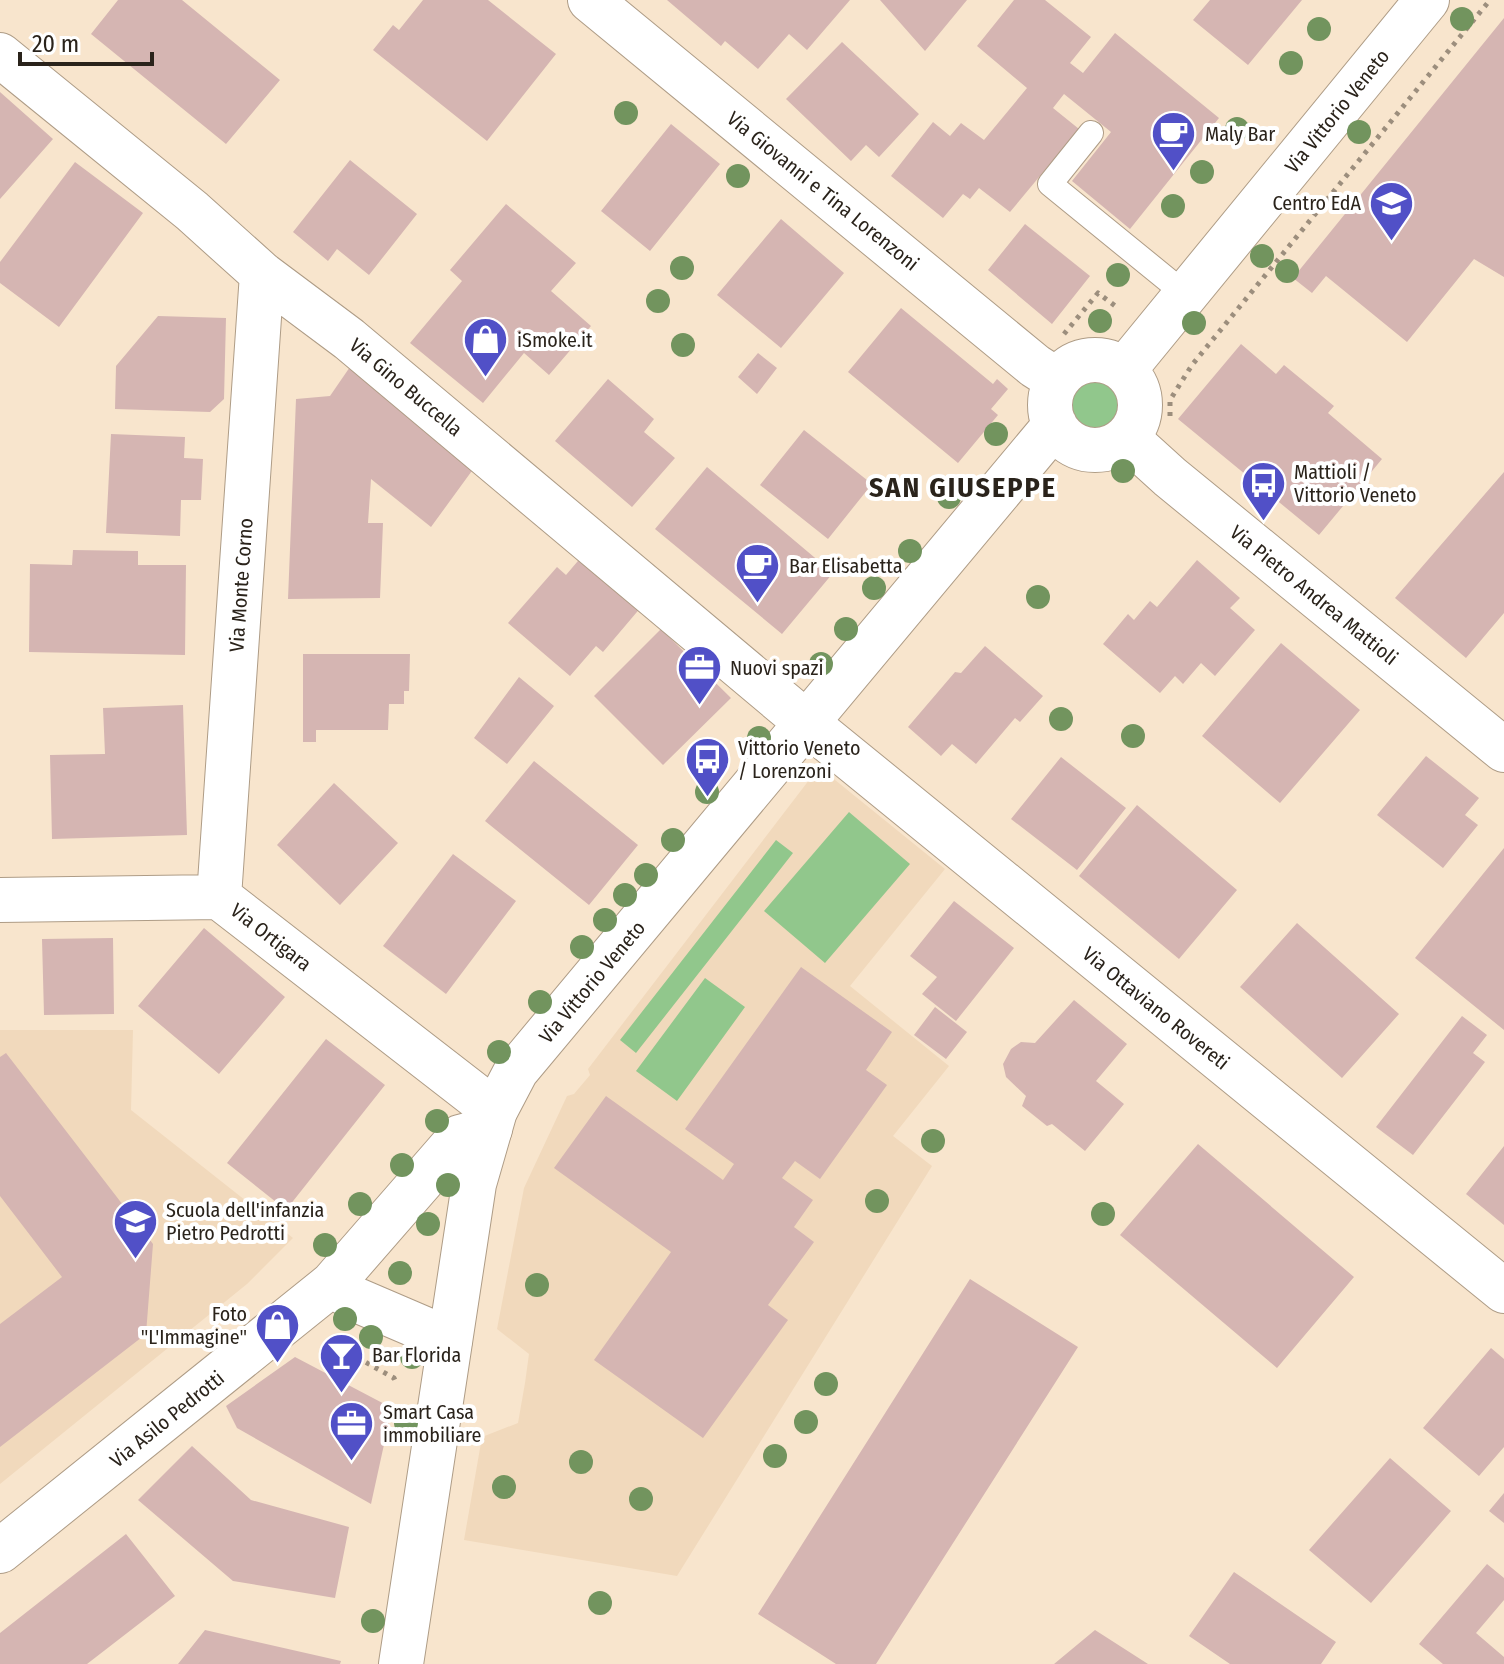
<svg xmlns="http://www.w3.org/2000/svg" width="1504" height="1664" font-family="'Fira Sans Condensed',sans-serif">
	<rect width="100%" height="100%" fill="#f8e5cd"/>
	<path fill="#f1d9bc" d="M819,767L945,869L850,986L949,1066L893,1136L932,1166L677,1576L464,1540L482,1437L518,1423L525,1383L529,1354L497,1329L524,1188L567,1096L574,1094L590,1075L588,1069Z
		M0,1030H133L131,1110L293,1238L247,1284L0,1484Z"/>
	<path fill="#91c78c" d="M1069 404a26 26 0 1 1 52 0a26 26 0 1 1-52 0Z
		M849,812L910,864L825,963L764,911Z
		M776,840L793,853L636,1053L620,1040Z
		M705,978L745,1007L677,1101L636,1071Z"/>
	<path fill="#d5b5b2" d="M118,0H182L280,80L226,144L91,34Z
		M423,0H488L556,54L487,141L373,50L393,25L399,30Z
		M667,0H850L807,50L789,34L758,69L725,41L721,46Z
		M880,0H967L925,51Z
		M1014,0H1045L1091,37L1070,63L1083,73L1115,33L1219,118L1130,229L1072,181L1111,132L1064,94L1053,108L1079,129L1010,212L979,188L970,199L963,194L943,218L891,176L933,122L950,136L961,123L984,140L1027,88L977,46Z
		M1210,0H1302L1248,65L1193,20Z
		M1504,18V277L1474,259L1407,342L1326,276L1312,293L1293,278Z
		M842,42L919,114L879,157L866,145L851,161L786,99Z
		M0,92L53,139L0,199Z
		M671,124L720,164L650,251L601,211Z
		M350,160L417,214L369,275L337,249L328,261L293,232Z
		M75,162L143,213L59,327L0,283V262Z
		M506,204L576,263L551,291L591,326L549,375L524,353L483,403L410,343L462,281L450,270Z
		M781,219L844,273L781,348L717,295Z
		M1025,224L1090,276L1052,324L988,270Z
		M901,308L993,384L997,379L1008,389L991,409L998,415L958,463L848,372Z
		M158,316L226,318L224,399L210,412L115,409L116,366Z
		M1241,344L1276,374L1284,365L1334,406L1328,413L1382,459L1319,535L1178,419Z
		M758,353L777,368L757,394L738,377Z
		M352,364L474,468L431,527L371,479L368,523H383L380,598L288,599L296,399L330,396Z
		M608,379L654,419L644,432L675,458L632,507L555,441Z
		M804,430L872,484L828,539L760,485Z
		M111,434L185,437L184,458L203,459L201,500H181L180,536L106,533Z
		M707,467L833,573L782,634L655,529Z
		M1504,472V613L1466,658L1395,598Z
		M73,550L138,551V565H186L185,655L29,652L30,564L72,565Z
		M583,555L642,606L603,652L596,646L570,676L508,623L557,567L566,575Z
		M1197,560L1240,598L1230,608L1255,630L1215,676L1201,663L1183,684L1175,676L1160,693L1103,644L1128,614L1134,620L1150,601L1157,607Z
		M661,629L731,698L663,765L594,696Z
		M1281,643L1360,710L1280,803L1202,736Z
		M985,646L1043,696L1020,722L1015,718L976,764L952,744L941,756L908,727L955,672L961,673Z
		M303,654H410L409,691H404V704H389L388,730H316V742H303Z
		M519,677L554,706L507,764L474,738Z
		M183,705L187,835L52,839L50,755L105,754L103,708Z
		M1426,756L1479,798L1465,815L1478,825L1443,868L1377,815Z
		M1061,757L1126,808L1077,870L1011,819Z
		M534,761L638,845L589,905L485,821Z
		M334,783L398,843L340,905L277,845Z
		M1137,805L1237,890L1179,959L1079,876Z
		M1504,848V1030L1415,958Z
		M453,854L516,901L446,994L383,946Z
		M954,901L1014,948L956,1021L922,994L937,977L910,956Z
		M1297,923L1399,1014L1342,1078L1240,987Z
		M204,928L285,997L219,1074L138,1006Z
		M113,938L114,1014L44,1015L42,939Z
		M801,967L892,1032L866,1070L887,1085L820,1179L795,1161L782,1178L813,1200L794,1227L814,1242L768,1305L788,1320L703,1438L594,1360L671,1252L554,1168L606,1096L723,1180L734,1164L685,1129Z
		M1074,1000L1127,1044L1096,1081L1124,1104L1085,1151L1052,1124L1047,1126L1022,1106L1026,1096L1006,1077L1003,1064L1011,1049L1021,1042L1035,1043Z
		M935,1007L967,1032L946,1059L914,1035Z
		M1462,1016L1487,1035L1473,1053L1485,1062L1413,1155L1376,1127Z
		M326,1039L385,1085L286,1210L227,1163Z
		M6,1053L153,1244L146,1334L0,1447V1324L62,1277L0,1196V1057Z
		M1198,1144L1354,1277L1277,1368L1120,1235Z
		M1504,1146V1225L1466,1194Z
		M970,1279L1078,1347L876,1664H836L758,1614Z
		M1491,1348L1504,1359V1447L1479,1476L1423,1428Z
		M295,1357L392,1408L371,1504L237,1428L226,1406Z
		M192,1446L251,1500L349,1527L335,1598L233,1581L138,1500Z
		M1390,1458L1451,1511L1371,1603L1309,1550Z
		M1504,1493V1523L1489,1511Z
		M126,1534L175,1596L87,1664H0V1633Z
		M1487,1564L1504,1578V1600L1476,1633L1504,1657V1664H1443L1419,1644Z
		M1234,1572L1336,1642L1321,1664H1230L1189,1636Z
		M205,1630L341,1661L340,1664H178Z
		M1095,1630L1148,1664H1054Z"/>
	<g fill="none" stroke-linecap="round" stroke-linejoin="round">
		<defs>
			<path id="lane" d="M1091,133L1050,184L1185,294"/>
			<path id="street" d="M590,0L1035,366L1057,380
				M0,55L192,211L262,274L349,339L808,724L1504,1291
				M1127,438L1170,477L1504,750
				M219,897L262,274
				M0,900L219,897L495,1111
				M332,1284L352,1298L450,1340
				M0,1551L332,1284L460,1137L490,1129"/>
			<path id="secondary" d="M1050 405a45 45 0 1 1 90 0a45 45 0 1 1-90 0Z
				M1124,370L1427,0
				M401,1664L474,1184L495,1111L516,1071L1055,425"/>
		</defs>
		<use href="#lane" stroke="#ae9c86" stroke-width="26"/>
		<use href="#street" stroke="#ae9c86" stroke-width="46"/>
		<use href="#secondary" stroke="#ae9c86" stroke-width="46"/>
		<path stroke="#9c8e7d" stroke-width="5" stroke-dasharray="4 6" stroke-linecap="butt" d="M1064,334L1098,293L1118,308
			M1170,416V400L1192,365L1490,0
			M331,1343L394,1378L396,1383"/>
		<use href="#lane" stroke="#fff" stroke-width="24"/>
		<use href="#street" stroke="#fff" stroke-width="44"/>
		<use href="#secondary" stroke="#fff" stroke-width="44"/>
	</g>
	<g fill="#72945e">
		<circle cx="1462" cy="19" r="12"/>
		<circle cx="1319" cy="29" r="12"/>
		<circle cx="1291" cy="63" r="12"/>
		<circle cx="626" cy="113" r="12"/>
		<circle cx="1237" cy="129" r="12"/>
		<circle cx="1359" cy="132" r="12"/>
		<circle cx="1202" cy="172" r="12"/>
		<circle cx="738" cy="176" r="12"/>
		<circle cx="1173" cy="206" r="12"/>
		<circle cx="1262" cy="256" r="12"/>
		<circle cx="682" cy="268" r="12"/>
		<circle cx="1287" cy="271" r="12"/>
		<circle cx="1118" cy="275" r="12"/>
		<circle cx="658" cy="301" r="12"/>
		<circle cx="1100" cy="321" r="12"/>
		<circle cx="1194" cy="323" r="12"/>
		<circle cx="683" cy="345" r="12"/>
		<circle cx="996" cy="434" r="12"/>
		<circle cx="1123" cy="471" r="12"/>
		<circle cx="949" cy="497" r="12"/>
		<circle cx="910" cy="551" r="12"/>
		<circle cx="874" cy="588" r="12"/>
		<circle cx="1038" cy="597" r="12"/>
		<circle cx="846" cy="629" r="12"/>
		<circle cx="821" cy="664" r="12"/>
		<circle cx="1061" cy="719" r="12"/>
		<circle cx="1133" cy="736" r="12"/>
		<circle cx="759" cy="738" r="12"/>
		<circle cx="707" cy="792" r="12"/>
		<circle cx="673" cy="840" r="12"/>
		<circle cx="646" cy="875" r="12"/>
		<circle cx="625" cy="895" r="12"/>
		<circle cx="605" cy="920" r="12"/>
		<circle cx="582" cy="947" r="12"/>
		<circle cx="540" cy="1002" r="12"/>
		<circle cx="499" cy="1052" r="12"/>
		<circle cx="437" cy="1121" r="12"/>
		<circle cx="933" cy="1141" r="12"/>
		<circle cx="402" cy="1165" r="12"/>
		<circle cx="448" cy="1185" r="12"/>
		<circle cx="877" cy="1201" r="12"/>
		<circle cx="360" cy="1204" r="12"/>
		<circle cx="1103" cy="1214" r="12"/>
		<circle cx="428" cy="1224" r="12"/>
		<circle cx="325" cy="1245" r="12"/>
		<circle cx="400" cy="1273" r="12"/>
		<circle cx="537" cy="1285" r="12"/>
		<circle cx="345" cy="1319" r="12"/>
		<circle cx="371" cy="1337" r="12"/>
		<circle cx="412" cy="1357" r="12"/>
		<circle cx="826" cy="1384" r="12"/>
		<circle cx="806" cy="1422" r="12"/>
		<circle cx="406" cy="1423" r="12"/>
		<circle cx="775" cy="1456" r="12"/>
		<circle cx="581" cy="1462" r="12"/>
		<circle cx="504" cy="1487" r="12"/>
		<circle cx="641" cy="1499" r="12"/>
		<circle cx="600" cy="1603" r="12"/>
		<circle cx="373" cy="1621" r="12"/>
	</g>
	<defs>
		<symbol id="cafe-pin" viewBox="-11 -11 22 30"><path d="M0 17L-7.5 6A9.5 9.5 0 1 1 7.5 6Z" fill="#5150c7" stroke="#fff"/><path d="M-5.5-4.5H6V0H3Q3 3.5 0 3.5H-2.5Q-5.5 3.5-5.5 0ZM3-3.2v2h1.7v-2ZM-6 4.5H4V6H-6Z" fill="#fff"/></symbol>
		<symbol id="school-pin" viewBox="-11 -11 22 30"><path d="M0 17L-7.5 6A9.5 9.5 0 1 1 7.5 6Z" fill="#5150c7" stroke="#fff"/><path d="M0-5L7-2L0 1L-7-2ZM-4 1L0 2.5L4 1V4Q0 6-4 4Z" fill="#fff"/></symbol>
		<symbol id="shop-pin" viewBox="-11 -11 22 30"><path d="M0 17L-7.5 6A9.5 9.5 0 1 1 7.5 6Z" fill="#5150c7" stroke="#fff"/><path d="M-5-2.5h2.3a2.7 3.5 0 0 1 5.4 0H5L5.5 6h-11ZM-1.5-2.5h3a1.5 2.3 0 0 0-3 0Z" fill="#fff"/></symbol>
		<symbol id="bus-pin" viewBox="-11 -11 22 30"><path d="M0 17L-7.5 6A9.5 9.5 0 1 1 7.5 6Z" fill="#5150c7" stroke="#fff"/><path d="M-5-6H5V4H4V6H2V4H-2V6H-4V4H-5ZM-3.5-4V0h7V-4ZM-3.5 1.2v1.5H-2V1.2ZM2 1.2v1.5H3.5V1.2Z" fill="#fff"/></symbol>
		<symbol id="office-pin" viewBox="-11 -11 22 30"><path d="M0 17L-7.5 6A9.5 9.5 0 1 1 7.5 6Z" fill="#5150c7" stroke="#fff"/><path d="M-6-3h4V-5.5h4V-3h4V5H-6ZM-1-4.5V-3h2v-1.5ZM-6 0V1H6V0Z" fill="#fff"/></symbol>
		<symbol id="bar-pin" viewBox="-11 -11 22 30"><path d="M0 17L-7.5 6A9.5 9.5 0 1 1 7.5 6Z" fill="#5150c7" stroke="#fff"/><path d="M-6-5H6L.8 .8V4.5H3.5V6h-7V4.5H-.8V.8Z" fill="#fff"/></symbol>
	</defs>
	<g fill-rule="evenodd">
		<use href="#cafe-pin" x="1148" y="108" width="51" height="69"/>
		<use href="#school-pin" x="1366" y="178" width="51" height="69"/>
		<use href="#shop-pin" x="460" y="314" width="51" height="69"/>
		<use href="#bus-pin" x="1238" y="458" width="51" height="69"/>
		<use href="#cafe-pin" x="732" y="540" width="51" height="69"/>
		<use href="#office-pin" x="674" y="642" width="51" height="69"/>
		<use href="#bus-pin" x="682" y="734" width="51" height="69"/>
		<use href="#school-pin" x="110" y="1196" width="51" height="69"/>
		<use href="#shop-pin" x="252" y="1300" width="51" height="69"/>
		<use href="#bar-pin" x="316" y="1330" width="51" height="69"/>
		<use href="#office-pin" x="326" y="1398" width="51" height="69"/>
	</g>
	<g text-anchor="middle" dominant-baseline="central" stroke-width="8" stroke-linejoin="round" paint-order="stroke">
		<g font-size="20" fill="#2a231b" stroke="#fff">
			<text transform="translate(1337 111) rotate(-51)">Via Vittorio Veneto</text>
			<text transform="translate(823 191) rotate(39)">Via Giovanni e Tina Lorenzoni</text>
			<text transform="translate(406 387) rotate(40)">Via Gino Buccella</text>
			<text transform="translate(241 585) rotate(-86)">Via Monte Corno</text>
			<text transform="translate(1314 595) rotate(39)">Via Pietro Andrea Mattioli</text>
			<text transform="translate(271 937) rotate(38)">Via Ortigara</text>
			<text transform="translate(592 982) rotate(-50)">Via Vittorio Veneto</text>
			<text transform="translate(1156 1008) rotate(39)">Via Ottaviano Rovereti</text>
			<text transform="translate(167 1419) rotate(-39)">Via Asilo Pedrotti</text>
		</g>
		<g font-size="20" fill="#2a231b" stroke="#fff" text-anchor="start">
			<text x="1205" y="134">Maly Bar</text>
			<text x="1361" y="203" text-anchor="end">Centro EdA</text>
			<text x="517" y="340">iSmoke.it</text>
			<text x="1294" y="472">Mattioli /<tspan x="1294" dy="23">Vittorio Veneto</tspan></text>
			<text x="789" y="566">Bar Elisabetta</text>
			<text x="730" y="668">Nuovi spazi</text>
			<text x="738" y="748">Vittorio Veneto<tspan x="738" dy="23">/ Lorenzoni</tspan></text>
			<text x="166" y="1210">Scuola dell'infanzia<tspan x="166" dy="23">Pietro Pedrotti</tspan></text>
			<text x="247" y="1314" text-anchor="end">Foto<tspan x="247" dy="23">"L'Immagine"</tspan></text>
			<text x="372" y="1355">Bar Florida</text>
			<text x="383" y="1412">Smart Casa<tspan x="383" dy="23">immobiliare</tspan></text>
		</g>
		<g font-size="28" font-weight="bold" letter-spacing="2" fill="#2a231b" stroke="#fff">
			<text x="963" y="487">SAN GIUSEPPE</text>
		</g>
	</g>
	<path d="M20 52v12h132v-12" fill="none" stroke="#2a231b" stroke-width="4"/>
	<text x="32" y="52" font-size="24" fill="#2a231b" stroke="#ffffff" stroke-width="6" paint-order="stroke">20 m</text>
</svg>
